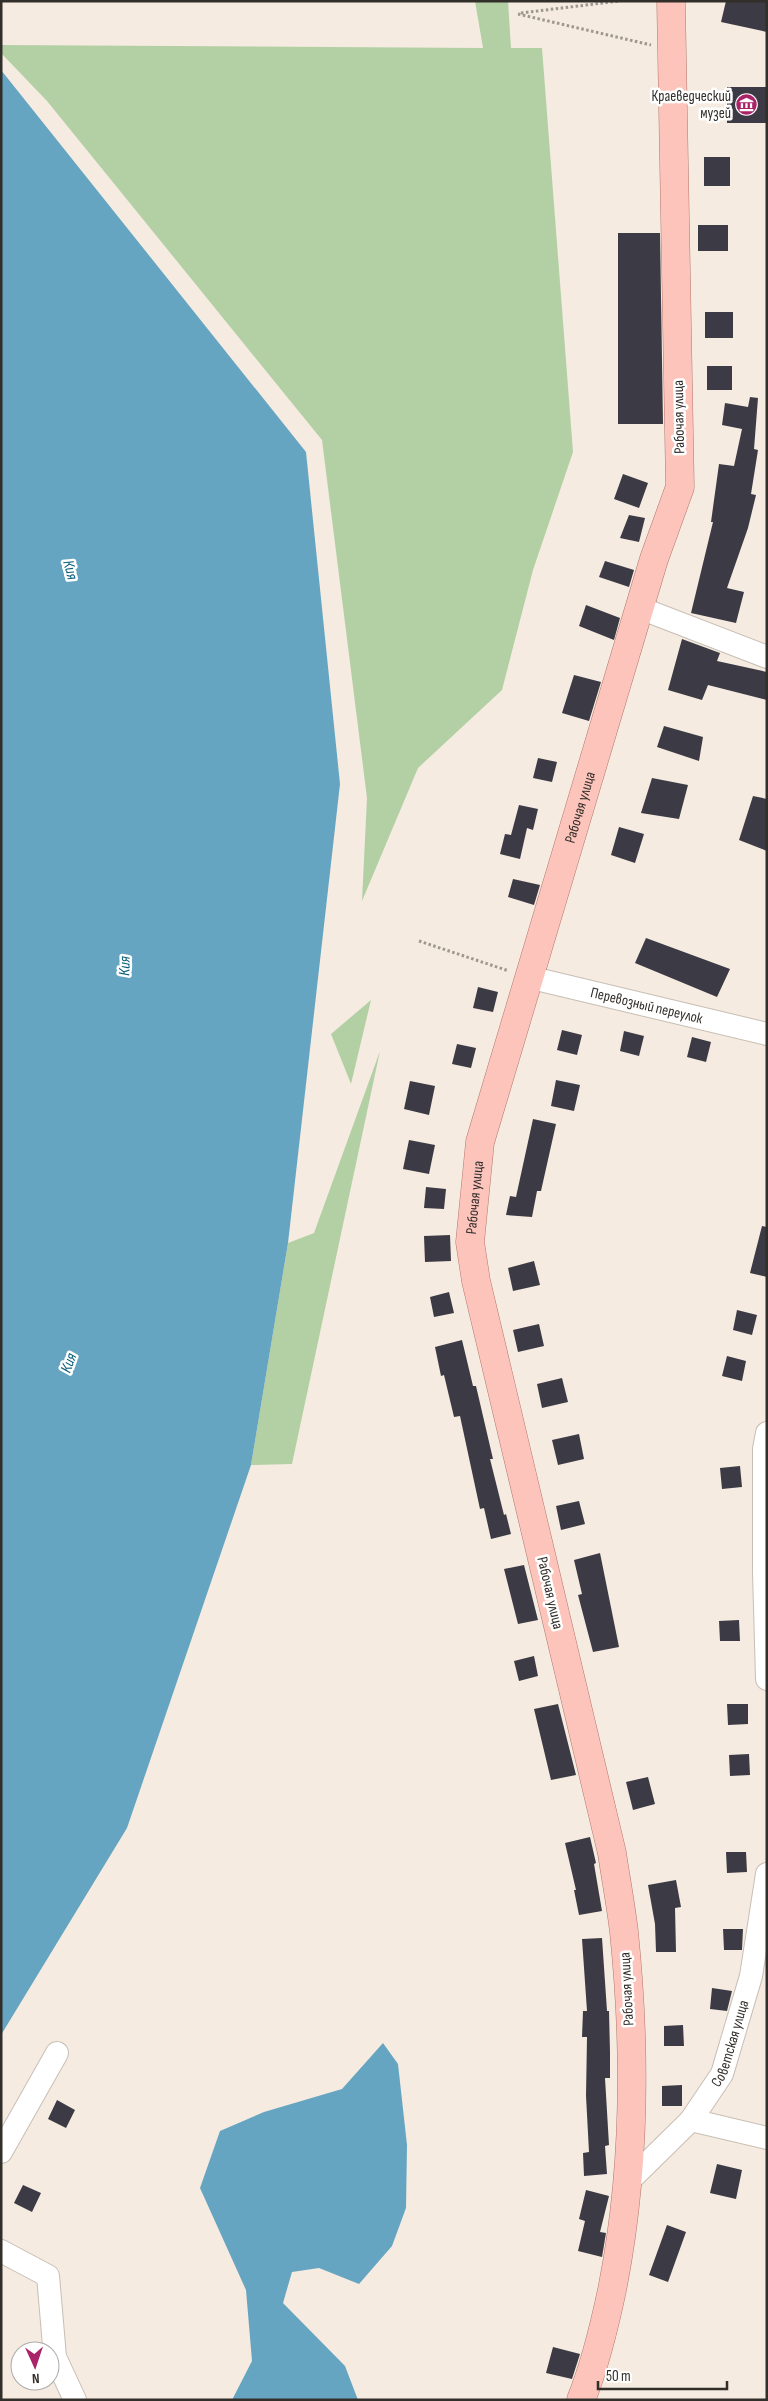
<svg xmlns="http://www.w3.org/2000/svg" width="768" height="2401" font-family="'Sofia Sans Condensed',sans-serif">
	<rect width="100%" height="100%" fill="#f5ebe0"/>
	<path fill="#b3d0a5" d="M475,1H508L511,48H542L573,452L533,570L502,690L418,768L362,901L367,798L322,440L47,101L1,53V45L483,48Z
		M371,1000L351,1084L331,1034Z
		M380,1051L292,1464L251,1465L288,1243L314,1233Z"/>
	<path fill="#65a5c1" d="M1,70L306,452L340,784L288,1243L251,1465L127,1828L1,2035Z
		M383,2043L398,2064L407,2145L406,2208L392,2246L359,2284L319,2268L292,2272L283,2303L345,2366L358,2400H232L252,2361L246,2290L200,2188L220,2131L264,2112L342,2089Z"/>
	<path fill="#3c3a44" d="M726,1H767V32L721,22Z
		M727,87H767V123H727Z
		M704,157H730V186H704Z
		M698,225H728V251H698Z
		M618,233H660L663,424H618Z
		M705,312H733V338H705Z
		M707,366H732V390H707Z
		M750,397L758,398L754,449L758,450L751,494L756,495L748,528L727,588L744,592L736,623L691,613L713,522H711L719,464L734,466L742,429L722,425L725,403L748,407Z
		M623,474L648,483L639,508L614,499Z
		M629,515L645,518L639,542L620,538Z
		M605,561L634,570L629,587L599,577Z
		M586,605L620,618L614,640L579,626Z
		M682,639L720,653L717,661L767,672V700L708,685L702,700L668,690Z
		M574,675L601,682L589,721L562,713Z
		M664,726L703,737L699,761L657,747Z
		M538,758L557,762L552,782L533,778Z
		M652,778L688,785L679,819L641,813Z
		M753,796L767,799V851L739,840Z
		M519,805L538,809L533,830L527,828L520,859L500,854L505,834L511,835Z
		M619,827L644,834L635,863L611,855Z
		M513,879L540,885L534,905L508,897Z
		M646,938L730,969L717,997L635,963Z
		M478,987L498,992L493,1012L473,1008Z
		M562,1030L582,1035L577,1055L557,1050Z
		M624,1031L644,1036L639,1056L620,1051Z
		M692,1037L711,1042L706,1062L687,1057Z
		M457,1044L476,1048L471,1068L452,1064Z
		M556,1080L580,1085L574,1111L551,1106Z
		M410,1081L435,1086L429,1115L404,1109Z
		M533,1119L556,1124L541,1191H537L532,1217L506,1215L510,1196L516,1197Z
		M409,1140L435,1145L429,1174L403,1169Z
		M426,1187L446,1189L444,1209L424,1208Z
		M762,1226L767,1227V1277L750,1273Z
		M450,1235L451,1261L425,1262L424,1236Z
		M534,1261L540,1285L513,1291L508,1268Z
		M449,1292L454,1313L434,1317L430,1297Z
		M737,1310L757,1315L752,1335L733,1330Z
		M539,1324L544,1346L518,1352L513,1330Z
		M462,1340L473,1386H476L493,1459H490L504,1515L506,1514L511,1534L491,1539L484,1508L480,1509L460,1416L454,1417L444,1375L441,1376L435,1347Z
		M727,1356L746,1361L742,1381L722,1376Z
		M562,1378L568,1402L542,1408L537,1384Z
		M579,1434L584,1459L558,1465L552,1440Z
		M740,1466L742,1487L722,1489L720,1468Z
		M579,1501L585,1524L561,1530L556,1506Z
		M600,1553L619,1647L593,1652L578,1595L582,1594L574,1560Z
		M524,1565L538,1620L518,1624L504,1569Z
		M739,1620L740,1641H720L719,1621Z
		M534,1656L538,1676L519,1681L514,1661Z
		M558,1704L576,1775L551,1780L534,1709Z
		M727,1704H748V1724L728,1725Z
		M749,1754L750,1775L730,1776L729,1755Z
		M648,1777L655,1804L633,1810L626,1782Z
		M590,1837L596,1863L594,1864L602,1911L579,1915L574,1890H576L565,1843Z
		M726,1852H746L747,1872L727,1873Z
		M676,1880L681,1907L675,1908L676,1952H656L655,1924L648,1885Z
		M723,1929H743L742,1950H724Z
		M602,1938L607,2011H609L610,2052V2078H605L609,2145L605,2146L607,2174L584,2176L583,2153L589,2152L586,2096L587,2037H582L583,2011H587L582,1939Z
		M712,1988L732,1991L727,2011L710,2009Z
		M683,2025L684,2046H664V2026Z
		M682,2085V2106H662V2086Z
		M57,2100L75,2110L66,2128L48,2119Z
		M717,2164L742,2170L736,2199L710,2193Z
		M23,2185L41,2193L32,2212L14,2203Z
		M586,2190L609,2196L600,2232L606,2233L602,2257L578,2251L585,2221L579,2219Z
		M667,2225L686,2232L668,2282L649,2275Z
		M553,2347L580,2354L572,2379L546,2373Z"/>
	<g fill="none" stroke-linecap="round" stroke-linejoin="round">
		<defs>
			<g id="minor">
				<path d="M640,608L767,657"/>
				<path id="s1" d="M528,977L767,1034"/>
				<path d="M767,1433L764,1449V1572L767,1679"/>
				<path d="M691,2120L767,2138"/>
				<path d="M1,2152L57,2053"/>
				<path id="s2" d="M629,2181L691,2120L722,2074L751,1976L767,1874"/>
				<path d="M1,2251L48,2276L55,2357L75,2400"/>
			</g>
			<g id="major">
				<path id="s3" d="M581,2400C595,2365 604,2328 612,2290C635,2175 636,2049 624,1932C621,1906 616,1880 612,1853L476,1281L470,1242L480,1142L654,559L680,487L671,1"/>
			</g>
		</defs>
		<use href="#minor" stroke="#c8beb4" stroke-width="24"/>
		<use href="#major" stroke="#b4766a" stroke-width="29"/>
		<path stroke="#9e978f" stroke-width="3" stroke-dasharray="2.5 2.5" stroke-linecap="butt" d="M521,13L619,1
			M518,14L651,45
			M419,941L509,971"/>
		<use href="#minor" stroke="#fff" stroke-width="22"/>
		<use href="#major" stroke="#fcc4bb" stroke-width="28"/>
	</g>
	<defs>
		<symbol id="museum-disc" viewBox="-11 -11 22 22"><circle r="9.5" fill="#aa2368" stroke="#fff"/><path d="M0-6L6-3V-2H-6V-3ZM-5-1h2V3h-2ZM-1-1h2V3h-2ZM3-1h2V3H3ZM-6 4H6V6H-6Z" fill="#fff"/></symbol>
	</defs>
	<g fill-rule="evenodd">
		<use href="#museum-disc" x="734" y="92" width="25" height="25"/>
	</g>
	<g text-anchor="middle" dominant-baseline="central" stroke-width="5" stroke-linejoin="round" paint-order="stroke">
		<g font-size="15" fill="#322e2a" stroke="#fff" text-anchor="end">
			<text x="731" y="96">Краеведческий<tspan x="731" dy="17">музей</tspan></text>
		</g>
		<g font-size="15" fill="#322e2a" stroke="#fff">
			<text transform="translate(679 417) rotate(-91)">Рабочая улица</text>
			<text stroke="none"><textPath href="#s3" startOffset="1631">Рабочая улица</textPath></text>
			<text stroke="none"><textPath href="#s1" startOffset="122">Перевозный переулок</textPath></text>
			<text stroke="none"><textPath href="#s3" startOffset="1226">Рабочая улица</textPath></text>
			<text transform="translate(550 1593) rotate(77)">Рабочая улица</text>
			<text transform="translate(627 1989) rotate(-93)">Рабочая улица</text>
			<text stroke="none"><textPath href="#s2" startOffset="174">Советская улица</textPath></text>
		</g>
		<g font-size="16" font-style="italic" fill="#0a607c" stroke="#fff">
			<text transform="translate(70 570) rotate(75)">Кия</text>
			<text transform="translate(125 966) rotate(-88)">Кия</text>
			<text transform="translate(69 1363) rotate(-70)">Кия</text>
		</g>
	</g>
	<rect width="768" height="2401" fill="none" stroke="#322e2a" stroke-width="5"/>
	<g transform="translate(35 2366) rotate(177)"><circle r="24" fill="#ffffff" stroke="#adabaa"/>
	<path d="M0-4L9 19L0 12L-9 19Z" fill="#aa2368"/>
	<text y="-8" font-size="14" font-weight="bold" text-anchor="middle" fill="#322e2a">N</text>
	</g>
	<path d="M598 2381v8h129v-8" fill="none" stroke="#322e2a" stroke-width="2.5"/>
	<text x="606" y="2381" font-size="15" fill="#322e2a" stroke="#ffffff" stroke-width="4" paint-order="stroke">50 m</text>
</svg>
